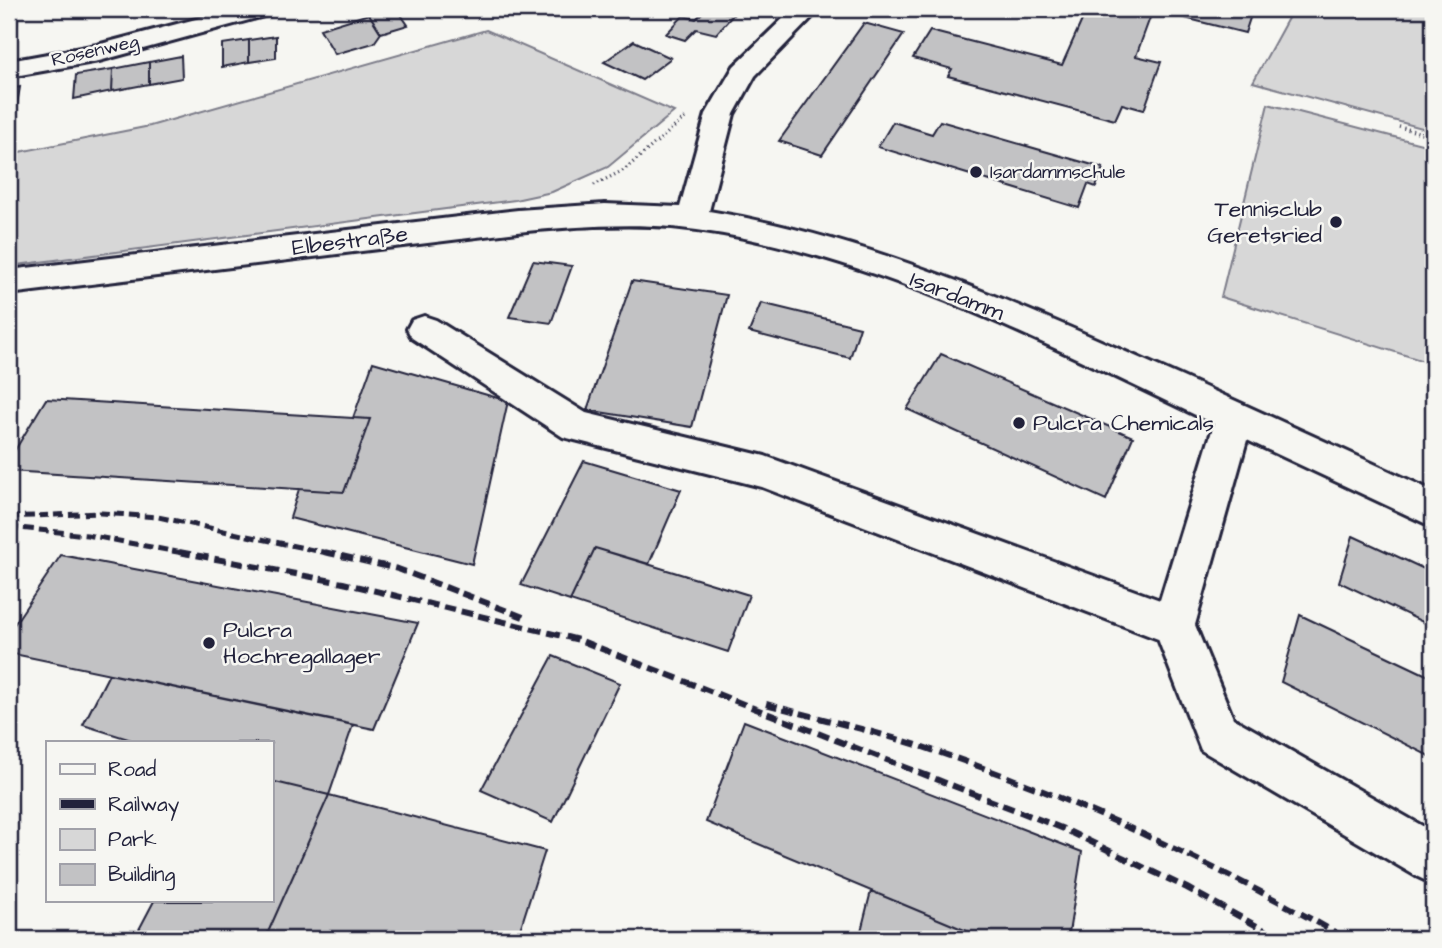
<svg xmlns="http://www.w3.org/2000/svg" width="1442" height="948" font-family="'Architects Daughter',sans-serif">
	<rect width="100%" height="100%" fill="#f6f6f2"/>
	<filter id="ink" filterUnits="userSpaceOnUse"><feTurbulence type="fractalNoise" baseFrequency=".0143" numOctaves="2"/><feDisplacementMap in="SourceGraphic" scale="14" xChannelSelector="R" yChannelSelector="G"/><feConvolveMatrix kernelMatrix="1 2 1 2 8 2 1 2 1" color-interpolation-filters="sRGB"/></filter>
	<g filter="url(#ink)">
		<path fill="#d7d7d7" stroke="#7c7c89" stroke-width="2" d="M1293,9H1433V131L1253,82Z
			M486,30L674,112L608,167L552,192L515,200L9,266V154L150,126Z
			M1268,104L1433,147V364L1221,297Z"/>
		<path fill="#c2c2c4" stroke="#22223b" stroke-width="2" d="M9,9H18L17,26L9,28Z
			M387,9H397L408,25L381,33L369,14Z
			M706,9L734,14L716,34L696,29L685,40L666,34L683,16L696,19Z
			M1087,9H1126L1151,15L1136,56L1161,62L1144,110L1122,104L1115,120L948,76L952,69L913,58L930,31L1062,65Z
			M1149,9H1253L1245,33Z
			M369,14L381,33L374,43L335,54L320,29Z
			M864,23L904,34L822,155L779,141Z
			M276,36V58L249,62V40Z
			M249,40V62L222,67V44Z
			M634,41L671,58L642,80L604,62Z
			M181,56L182,78L149,84V62Z
			M149,62V84L112,91L113,69Z
			M113,69L112,91L74,99L76,75Z
			M20,87L16,110L9,112V89Z
			M940,121L1103,168L1096,187L1088,184L1079,208L878,147L893,122L932,134Z
			M533,261L572,266L551,323L509,317Z
			M632,281L727,295L692,427L587,410Z
			M761,303L860,327L850,358L749,332Z
			M941,354L1133,437L1106,500L907,409Z
			M373,362L508,401L472,564L290,518L299,489L344,492L370,419L353,418Z
			M46,399L353,418L370,419L344,492L9,471V460Z
			M584,461L681,490L649,564L595,548L570,601L521,585Z
			M1353,536L1433,573V627L1339,582Z
			M595,548L749,595L728,652L570,601Z
			M61,555L418,623L374,729L9,653V632Z
			M1300,615L1433,678V758L1281,682Z
			M553,656L620,683L553,822L481,790Z
			M109,674L353,725L329,795L271,781V743H141L83,725Z
			M744,721L1082,852L1068,939H986L706,822Z
			M271,781L329,795L265,939H134L154,901H271Z
			M329,795L545,851L517,939H265Z
			M871,891L986,939H859Z"/>
		<g fill="none" stroke-linecap="round" stroke-linejoin="round">
			<defs>
				<path id="minor" d="M234,9H275L271,14L99,61L9,77V61L97,45Z
					M793,9H820L755,76L734,114L709,211C849,234 981,288 1110,345C1218,392 1326,442 1433,491V527L1247,440L1195,625L1233,718L1433,832V884L1416,876L1201,750L1158,639L762,487L563,437L412,338L407,329L412,320L424,316L436,320L586,413L765,456L1160,600L1214,424C1048,345 857,245 672,227C621,223 569,227 518,232L9,294V270L518,210L605,204L680,207L706,114L734,66Z"/>
			</defs>
			<use href="#minor" stroke="#22223b" stroke-width="6"/>
			<path stroke="#22223b" stroke-width="3.5" stroke-dasharray="1 3.5" stroke-linecap="butt" d="M1399,127L1433,136
				M594,185L624,170L685,118"/>
			<use href="#minor" fill="#f6f6f2" fill-rule="evenodd"/>
			<path stroke="#22223b" stroke-width="5" stroke-dasharray="10 5" stroke-linecap="butt" d="M9,517L101,513L158,517L332,554
				M9,527L87,535L188,554"/>
			<path stroke="#22223b" stroke-width="6" stroke-dasharray="12 6" stroke-linecap="butt" d="M179,552L343,583L579,640L1064,829L1187,888L1281,939
				M324,552L398,569L526,618
				M766,704C817,718 870,730 920,746C1069,795 1211,862 1347,939"/>
		</g>
	</g>
	<g fill="#22223b" stroke="#f6f6f2" stroke-width="2.5">
		<circle cx="976" cy="172" r="7"/>
		<circle cx="1336" cy="222" r="7"/>
		<circle cx="1019" cy="423" r="7"/>
		<circle cx="209" cy="643" r="7"/>
	</g>
	<g text-anchor="middle" dominant-baseline="central" stroke-width="5" stroke-linejoin="round" paint-order="stroke">
		<g font-size="19" fill="#22223b" stroke="#f6f6f2">
			<text transform="translate(95 51) rotate(-13)">Rosenweg</text>
		</g>
		<g font-size="19" fill="#22223b" stroke="#f6f6f2" text-anchor="start">
			<text x="990" y="172">Isardammschule</text>
		</g>
		<g font-size="23" fill="#22223b" stroke="#f6f6f2" text-anchor="start">
			<text x="1322" y="209" text-anchor="end">Tennisclub<tspan x="1322" dy="26">Geretsried</tspan></text>
			<text x="1033" y="423">Pulcra Chemicals</text>
			<text x="223" y="630">Pulcra<tspan x="223" dy="26">Hochregallager</tspan></text>
		</g>
		<g font-size="23" fill="#22223b" stroke="#f6f6f2">
			<text transform="translate(350 241) rotate(-7)">Elbestraße</text>
			<text transform="translate(957 296) rotate(21)">Isardamm</text>
		</g>
	</g>
	<rect width="1442" height="948" fill="none" stroke="#f6f6f2" stroke-width="35"/>
	<rect x="18" y="18" width="1407" height="913" fill="none" stroke="#22223b" stroke-width="2.5" filter="url(#ink)"/>
	<rect x="46" y="741" width="228" height="161" fill="#f6f6f2" stroke="#a1a1a9" stroke-width="2"/>
	<rect x="60" y="764" width="35" height="10" fill="#f6f6f2" stroke="#a1a1a9" stroke-width="2"/>
	<text x="108" y="776" font-size="21" fill="#22223b">Road</text>
	<rect x="60" y="799" width="35" height="10" fill="#22223b" stroke="#a1a1a9" stroke-width="2"/>
	<text x="108" y="811" font-size="21" fill="#22223b">Railway</text>
	<rect x="60" y="829" width="35" height="21" fill="#d7d7d7" stroke="#a1a1a9" stroke-width="2"/>
	<text x="108" y="846" font-size="21" fill="#22223b">Park</text>
	<rect x="60" y="864" width="35" height="21" fill="#c2c2c4" stroke="#a1a1a9" stroke-width="2"/>
	<text x="108" y="881" font-size="21" fill="#22223b">Building</text>
</svg>
